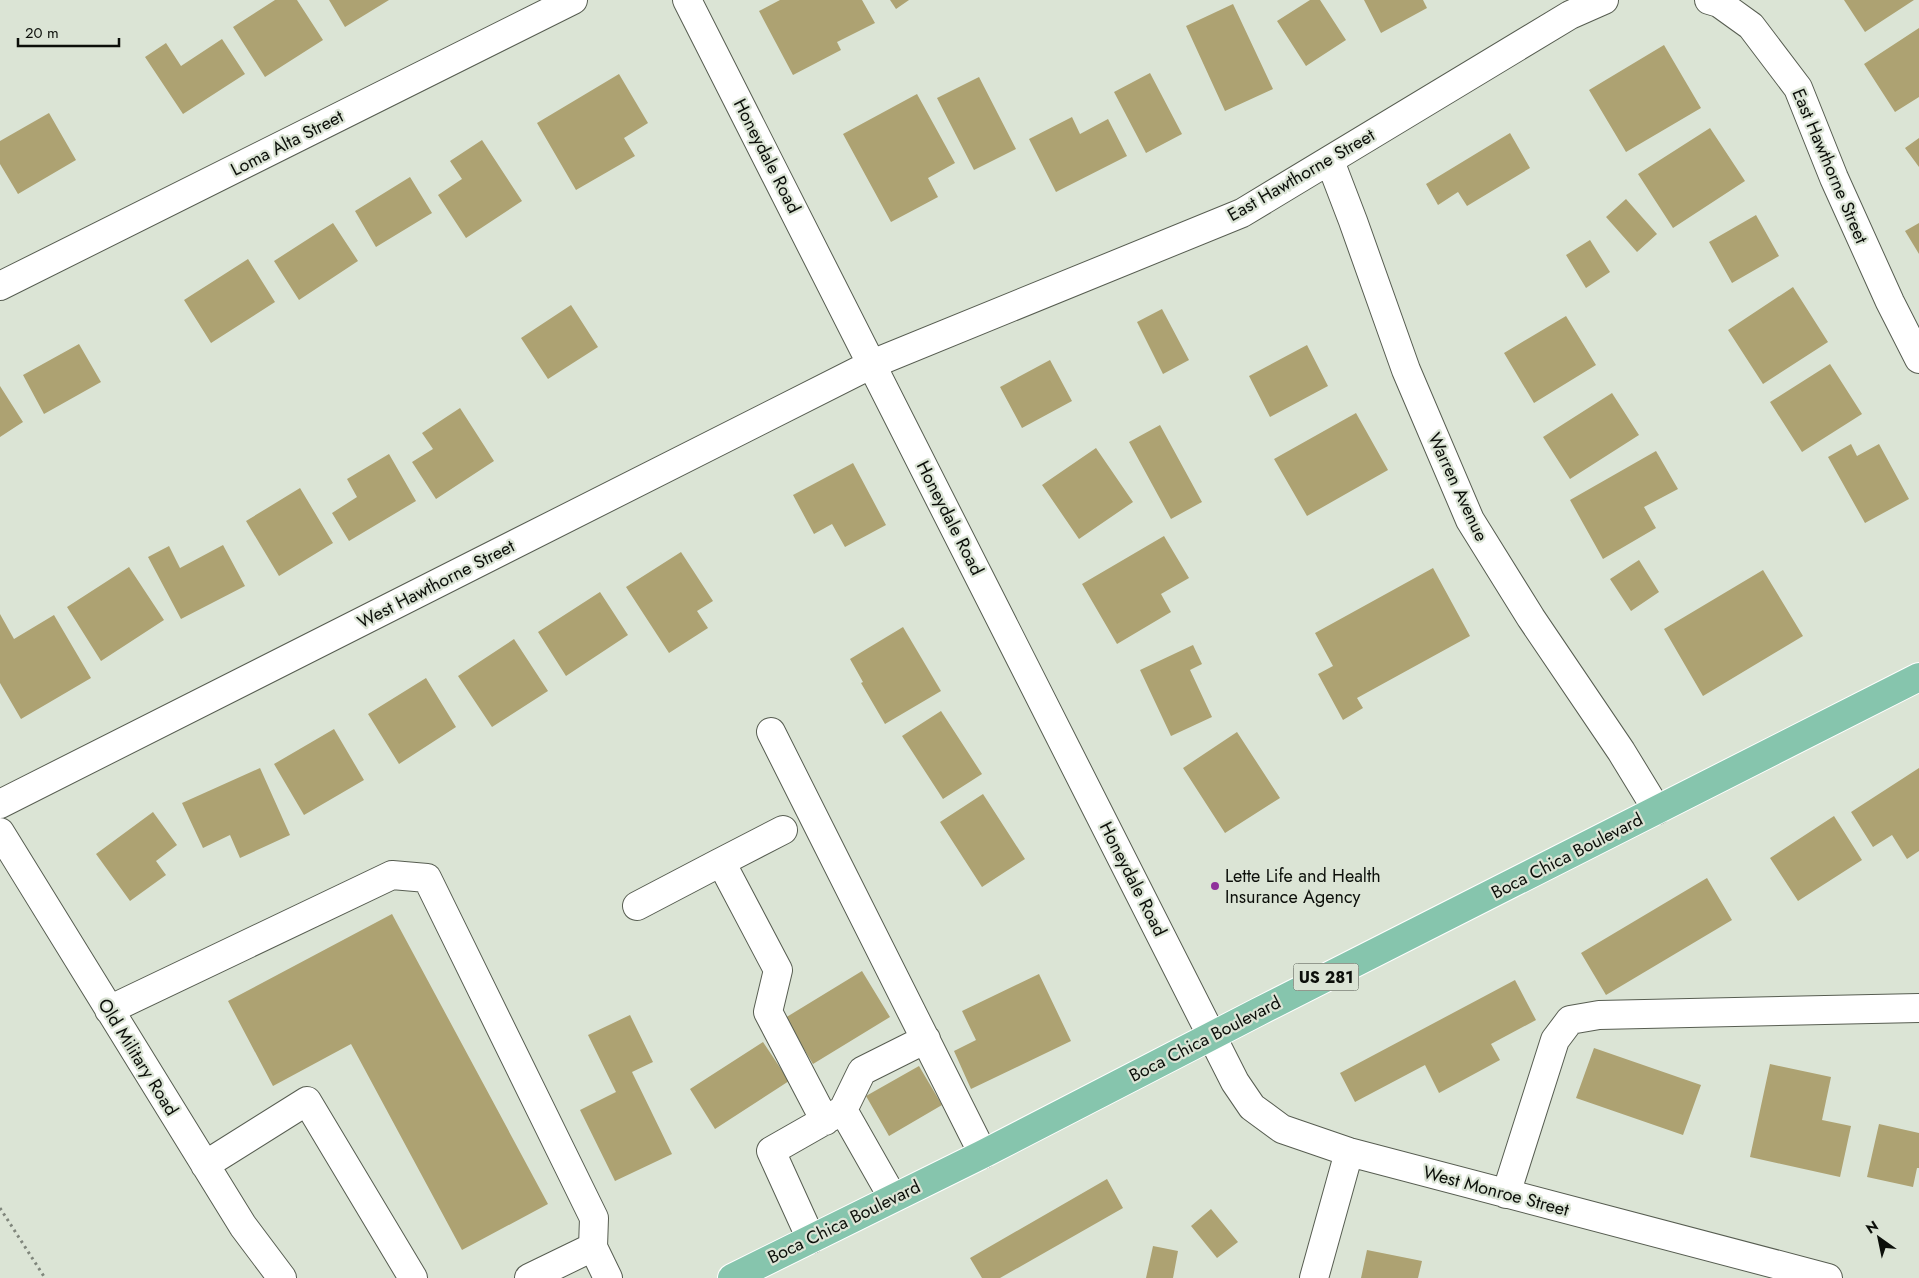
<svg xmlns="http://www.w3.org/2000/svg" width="1919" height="1278" font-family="Jost,sans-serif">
	<rect width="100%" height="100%" fill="#dbe4d5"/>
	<path fill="#ada272" d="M275,0H297L323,40L265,77L233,27Z
		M329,0H389L345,27Z
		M780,0H862L875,23L837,42L841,50L793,75L759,11Z
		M890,0H909L896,9Z
		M1310,0H1320L1346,40L1306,66L1277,21Z
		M1364,0H1423L1427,8L1381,33Z
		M1844,0H1914L1865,32Z
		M1233,4L1273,89L1225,111L1186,26Z
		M1919,28V97L1895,112L1864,64Z
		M222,39L245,74L183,114L145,57L166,43L181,66Z
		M1664,45L1701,108L1626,152L1589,90Z
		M1150,73L1182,134L1146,153L1114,92Z
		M619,74L648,123L624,138L635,156L576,190L537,123Z
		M979,77L1016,149L974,170L937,98Z
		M917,94L955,163L928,178L938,197L891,222L843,134Z
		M49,113L76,160L18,194L0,164V141Z
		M1072,117L1080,134L1108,119L1127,156L1056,192L1029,139Z
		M1710,128L1745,181L1673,228L1638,174Z
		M1510,133L1530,168L1467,206L1458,192L1438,205L1426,184Z
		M1919,138V167L1905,148Z
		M482,140L522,201L466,238L438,195L462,179L450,161Z
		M410,177L432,213L376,247L355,211Z
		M1626,199L1657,234L1637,252L1606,217Z
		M1756,215L1779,256L1732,283L1709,242Z
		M333,223L358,261L299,300L274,261Z
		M1919,223V254L1905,231Z
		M1590,240L1610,272L1586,288L1566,255Z
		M248,259L275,302L211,343L184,300Z
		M1793,287L1828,342L1763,384L1728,330Z
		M571,305L598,347L548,379L521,338Z
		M1162,309L1189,360L1163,374L1137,322Z
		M1566,316L1596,365L1534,403L1504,353Z
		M79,344L101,382L44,414L23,375Z
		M1307,345L1328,386L1270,417L1249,376Z
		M1050,360L1072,401L1022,428L1000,387Z
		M1830,364L1862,414L1802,452L1770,402Z
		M0,386L23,422L0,437Z
		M1612,393L1639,435L1570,479L1543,437Z
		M460,408L494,461L436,499L412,462L433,449L422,433Z
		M1356,413L1388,470L1307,516L1274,459Z
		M1160,425L1202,502L1171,519L1129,442Z
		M1851,444L1857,456L1879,444L1909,499L1865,523L1828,457Z
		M1096,448L1133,502L1079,539L1042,485Z
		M1656,451L1678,489L1644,507L1656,528L1603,559L1570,500Z
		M389,454L416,501L349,541L332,513L357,497L347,479Z
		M853,463L886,525L845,547L832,524L814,534L793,495Z
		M300,488L333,543L279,576L246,521Z
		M1164,536L1189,578L1161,594L1171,612L1117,644L1082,584Z
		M223,545L245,586L181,619L148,557L169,546L180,568Z
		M681,552L713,601L697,611L708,628L669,653L626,587Z
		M1639,560L1659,592L1631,611L1610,579Z
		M129,567L164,620L101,661L67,607Z
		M1433,568L1470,636L1357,698L1363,708L1343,720L1318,674L1333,666L1315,633Z
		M1763,570L1803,636L1703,696L1664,629Z
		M600,592L628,635L566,676L538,632Z
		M0,614L14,639L54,615L91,678L21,719L0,683Z
		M903,627L941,691L885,724L861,683L863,682L850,659Z
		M514,639L548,691L492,727L458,676Z
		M1193,645L1202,664L1190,670L1212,717L1171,736L1140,670Z
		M426,678L456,727L399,764L368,714Z
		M941,711L982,774L943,799L902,736Z
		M334,729L364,780L304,815L274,764Z
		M1237,732L1280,798L1225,833L1183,768Z
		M260,768L290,835L240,858L230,835L203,848L182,803Z
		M1919,768V851L1907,859L1892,835L1873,847L1851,812Z
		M983,794L1025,859L982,887L940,822Z
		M153,812L177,845L156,861L166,875L130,901L96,854Z
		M1834,816L1862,860L1798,901L1770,858Z
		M1707,878L1732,920L1606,995L1581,953Z
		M392,914L548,1204L462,1250L351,1044L273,1086L228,1001Z
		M862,971L890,1017L813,1064L785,1018Z
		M1039,974L1071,1041L971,1089L954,1051L976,1040L962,1011Z
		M1515,980L1536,1020L1491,1044L1500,1060L1439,1093L1425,1065L1355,1102L1340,1073Z
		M630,1015L653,1062L632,1072L672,1154L615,1181L580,1110L616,1092L588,1035Z
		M763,1042L789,1081L715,1129L690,1089Z
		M1594,1048L1701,1085L1683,1135L1576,1098Z
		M1770,1064L1831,1077L1822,1120L1851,1126L1840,1177L1750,1157Z
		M919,1066L942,1105L889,1136L866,1096Z
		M1879,1124L1919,1133V1168H1917L1913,1187L1867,1177Z
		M1107,1179L1123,1208L1000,1278H982L970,1258Z
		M1211,1209L1238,1242L1217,1258L1191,1226Z
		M1153,1246L1178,1251L1173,1278H1146Z
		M1367,1250L1422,1261L1418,1278H1361Z"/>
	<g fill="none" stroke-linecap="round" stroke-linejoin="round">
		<defs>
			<path id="minor" d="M687,0L1235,1082L1252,1107L1282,1129L1349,1152L1828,1278
				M1709,0L1719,3L1751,26L1798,88L1834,178L1890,302L1919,359
				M1330,161L1353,221L1406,370L1470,520L1531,618L1621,751L1657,810
				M0,286L573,0
				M771,732L983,1154
				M0,804L872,364L1242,213L1570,15L1604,0
				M0,832L243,1226L282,1278
				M721,862L783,830
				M637,906L721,862L778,970L768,1012L825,1121
				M109,1010L392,875L427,878L594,1218L593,1247
				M843,1110L862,1071L926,1039
				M205,1165L307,1101L413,1278
				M1506,1194L1555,1040L1570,1020L1599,1015L1919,1008
				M811,1239L771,1151L843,1110L893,1198
				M529,1278L593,1247L608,1278
				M1314,1278L1349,1152"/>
			<path id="major" d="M732,1278L983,1154L1258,1012L1919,677"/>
		</defs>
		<use href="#minor" stroke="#575d51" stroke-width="30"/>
		<use href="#major" stroke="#fff" stroke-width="30"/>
		<path stroke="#7f857b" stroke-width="3" stroke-dasharray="2.5 4" stroke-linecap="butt" d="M0,1208L45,1278"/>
		<use href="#minor" stroke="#fff" stroke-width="28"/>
		<use href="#major" stroke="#86c5ad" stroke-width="28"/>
	</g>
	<circle fill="#8f319b" stroke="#dbe4d5" stroke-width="2" cx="1215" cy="886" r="5"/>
	<g text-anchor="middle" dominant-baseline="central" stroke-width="4.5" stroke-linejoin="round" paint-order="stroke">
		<rect fill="#dbe4d5" stroke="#4a4f47" stroke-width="1" x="1293.5" y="963.5" width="65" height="27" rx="4"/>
		<g font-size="16" font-weight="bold" fill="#0c0f0a">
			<text x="1326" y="977">US 281</text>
		</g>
		<g font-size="18" fill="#0c0f0a" stroke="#dbe4d5">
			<text transform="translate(287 143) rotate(-27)">Loma Alta Street</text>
			<text transform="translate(767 156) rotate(63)">Honeydale Road</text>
			<text transform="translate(1830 166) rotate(67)">East Hawthorne Street</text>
			<text transform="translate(1301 175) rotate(-30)">East Hawthorne Street</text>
			<text transform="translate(1458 487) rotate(65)">Warren Avenue</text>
			<text transform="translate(950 518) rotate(63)">Honeydale Road</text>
			<text transform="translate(436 584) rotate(-27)">West Hawthorne Street</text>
			<text transform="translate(1567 856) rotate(-27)">Boca Chica Boulevard</text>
			<text transform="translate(1133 879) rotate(63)">Honeydale Road</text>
			<text transform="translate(1205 1039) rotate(-27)">Boca Chica Boulevard</text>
			<text transform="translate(138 1057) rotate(58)">Old Military Road</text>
			<text transform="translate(1496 1191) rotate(15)">West Monroe Street</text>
			<text transform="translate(844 1222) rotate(-26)">Boca Chica Boulevard</text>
		</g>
		<g font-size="18" fill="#0c0f0a" stroke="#dbe4d5" text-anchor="start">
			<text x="1225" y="876">Lette Life and Health<tspan x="1225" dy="21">Insurance Agency</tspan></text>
		</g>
	</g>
	<g transform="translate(1879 1238) rotate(327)" stroke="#dbe4d5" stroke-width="4" paint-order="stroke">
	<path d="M0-4L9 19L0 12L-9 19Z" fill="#0c0f0a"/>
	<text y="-8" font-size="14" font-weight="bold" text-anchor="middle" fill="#0c0f0a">N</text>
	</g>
	<path d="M18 38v8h101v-8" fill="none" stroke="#0c0f0a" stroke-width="2.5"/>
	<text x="25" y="38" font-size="15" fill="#0c0f0a" stroke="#dbe4d5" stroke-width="4" paint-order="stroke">20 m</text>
</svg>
